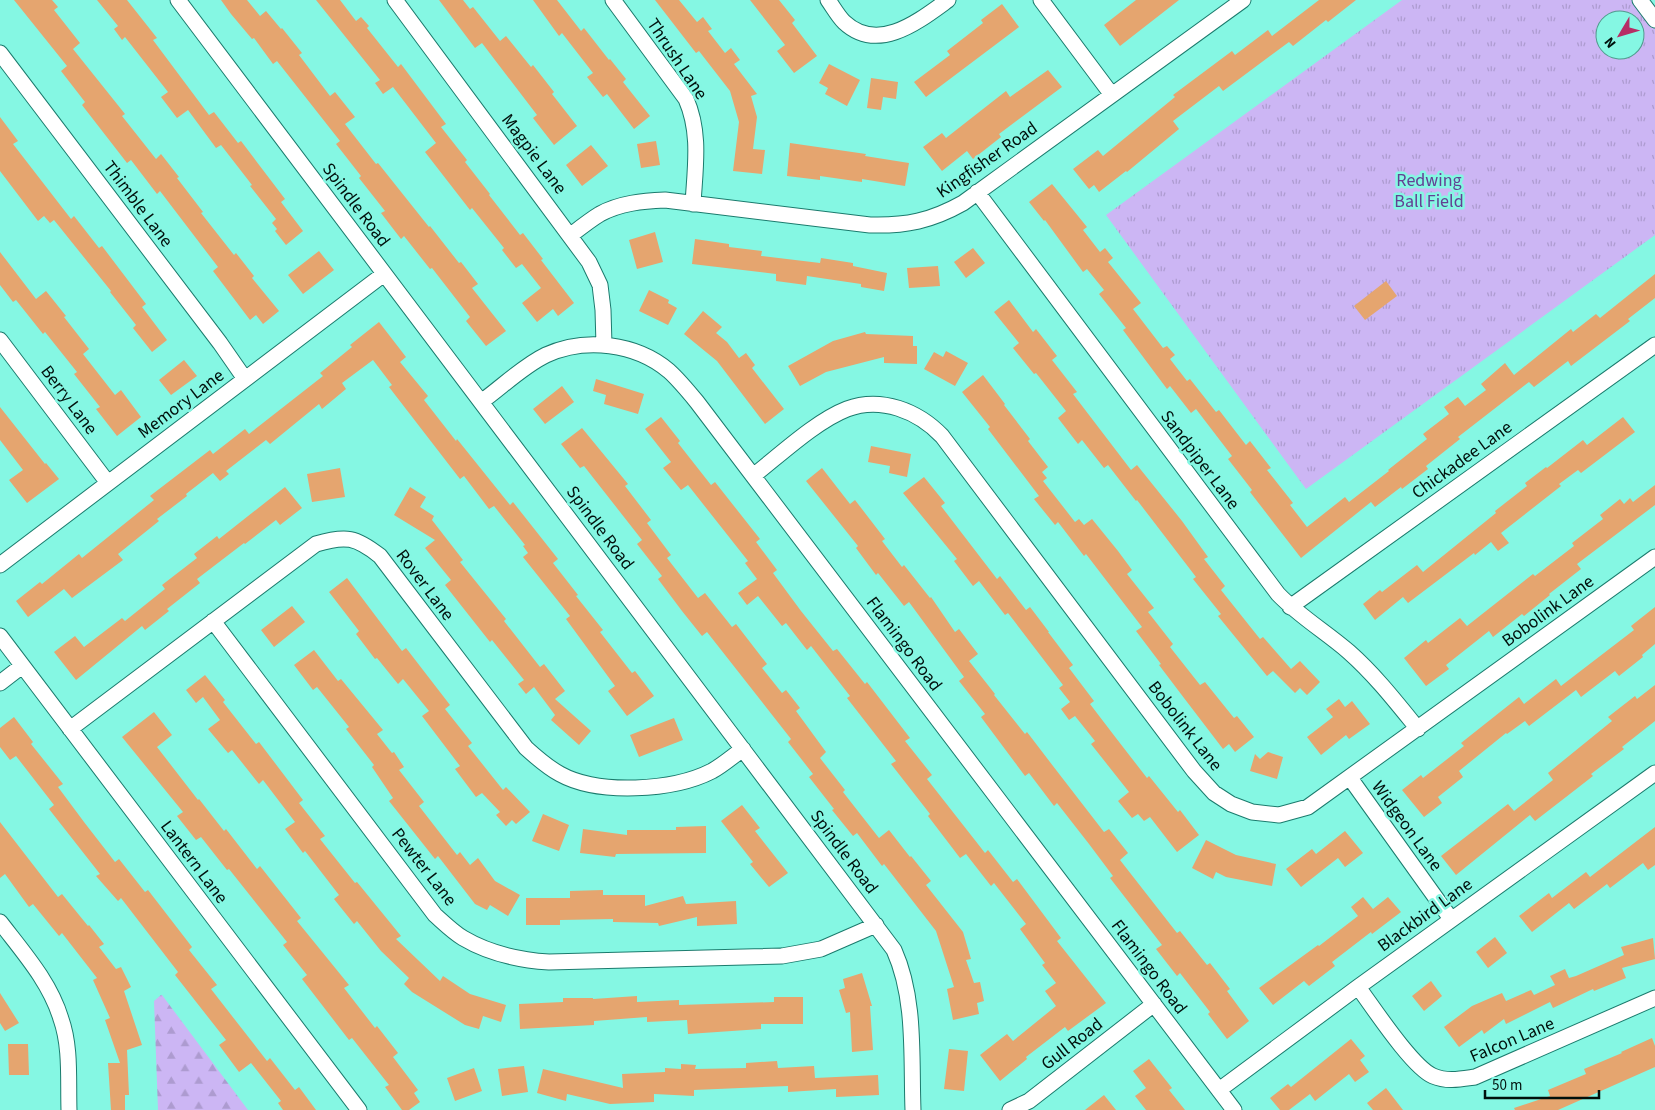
<svg xmlns="http://www.w3.org/2000/svg" width="1655" height="1110" font-family="'Source Sans 3',sans-serif">
	<defs>
		<pattern id="forest-firs" width="22" height="20" patternUnits="userSpaceOnUse" patternTransform="scale(1.25)"><rect width="22" height="20" fill="#ccb6f4"/><path d="M5 1l3.5 6h-7zM16 11l3.5 6h-7z" fill="#ad9bd0"/></pattern>
		<pattern id="park-tufts" width="24" height="20" patternUnits="userSpaceOnUse" patternTransform="scale(1.25)"><rect width="24" height="20" fill="#ccb6f4"/><path d="M3 7l-1-3M5 7V3M7 7l1-3M15 17l-1-3M17 17v-4M19 17l1-3" fill="none" stroke="#ad9bd0"/></pattern>
	</defs>
	<rect width="100%" height="100%" fill="#85f7e3"/>
	<path fill="url(#forest-firs)" d="M161,995H162L248,1110H158L154,1001Z"/>
	<path fill="url(#park-tufts)" fill-rule="evenodd" d="M1402,0H1639L1655,22V235L1306,489L1106,215ZM1605,20H1635V50H1605Z"/>
	<path fill="#e5a56f" d="M14,0H52L58,7L54,10L80,43L73,49L125,114L122,116L156,159L161,154L179,177L177,178L203,212L201,213L234,255L236,253L254,276L252,278L279,311L263,324L256,315L250,320L213,271L218,267L160,191L157,194L131,160L127,163L82,105L85,102L61,71L67,66Z
		M97,0H127L157,38L153,40L209,115L214,112L238,143L241,141L285,199L281,202L303,231L286,245L275,231L277,229L272,223L276,219L250,186L252,185L221,145L216,148L188,110L177,118L161,97L168,92L125,37L122,40L114,29L118,26Z
		M221,0H247L260,16L266,11L281,29L282,28L302,53L299,55L330,96L335,92L355,117L345,124L376,164L378,163L429,227L430,226L459,263L461,262L478,284L472,288L506,331L486,346L466,321L470,317L432,268L430,269L404,236L401,239L381,213L385,211L359,178L361,176L336,144L340,141L277,61L273,64L254,38L252,39L231,14Z
		M316,0H340L356,21L361,17L369,26L367,28L398,67L401,64L446,124L441,127L467,160L465,162L490,194L489,195L520,235L523,233L543,259L541,260L574,303L558,316L553,309L537,322L522,303L541,288L522,264L516,268L502,250L504,248L472,208L470,210L425,152L436,143L393,87L383,94L375,83L380,80Z
		M439,0H463L470,9L473,7L500,41L506,36L531,67L533,65L554,92L552,94L577,126L554,145L533,118L537,115L482,43L475,48Z
		M533,0H557L581,31L584,28L609,60L610,59L626,79L623,82L650,116L634,129L607,94L603,97L587,77L593,73L562,33L559,36Z
		M655,0H679L697,22L703,17L712,29L708,31L725,53L731,48L740,60L734,64L757,94L751,96L757,117L753,149L765,150L762,174L733,171L739,122L730,91L699,51L696,53Z
		M750,0H779L795,20L792,23L817,56L794,73L777,51L785,45Z
		M1136,0H1179L1120,46L1104,25Z
		M1319,0H1356L1328,22L1326,20L1293,46L1289,42L1223,91L1219,86L1173,121L1179,129L1127,172L1126,171L1099,192L1094,185L1089,189L1073,169L1098,150L1103,156L1175,97L1173,95L1232,51L1235,55L1268,30L1272,36Z
		M1002,4L1019,27L926,97L914,82L950,55L947,51L983,23L981,20Z
		M829,64L860,80L847,106L825,94L828,88L819,83Z
		M1048,70L1062,87L999,134L1001,137L973,159L967,151L942,171L923,147L942,133L946,138L1006,91L1010,97Z
		M871,78L898,82L896,99L883,97L881,110L867,108Z
		M0,117L18,141L13,144L71,219L74,216L99,248L102,246L146,304L142,307L167,340L152,352L133,328L136,325L110,292L111,291L54,220L50,223L44,216L38,221L0,171Z
		M656,141L660,165L641,168L637,144Z
		M790,143L866,154L865,156L909,163L905,186L862,179V182L820,176V180L787,176Z
		M591,145L608,166L582,186L566,165Z
		M1052,184L1087,227L1083,230L1100,252L1105,248L1113,258L1108,262L1141,303L1133,309L1163,348L1167,346L1175,355L1170,359L1187,381L1190,379L1216,412L1219,410L1246,445L1250,441L1271,468L1267,470L1293,503L1290,505L1307,527L1345,497L1349,502L1389,471L1388,470L1427,439L1423,434L1449,414L1444,407L1458,397L1465,406L1486,390L1481,384L1505,363L1514,375L1571,329L1573,332L1596,314L1600,318L1655,274V298L1628,319L1630,321L1571,366L1568,361L1534,387L1529,382L1458,437L1460,439L1426,466L1428,469L1402,489L1401,487L1375,507L1371,502L1301,558L1250,492L1252,490L1228,459L1232,456L1196,409L1191,413L1170,386L1167,389L1123,330L1126,328L1099,294L1104,290L1087,269L1083,272L1045,220L1044,221L1029,202Z
		M655,232L663,262L637,269L629,240Z
		M695,239L729,244V247L762,251L761,256L820,263L821,258L853,263V266L887,273L884,291L861,287V284L807,276L806,285L776,281V274L692,264Z
		M973,248L985,263L966,278L954,262Z
		M319,251L334,270L303,294L288,275Z
		M0,252L36,299L46,291L66,316L64,317L89,349L83,354L115,395L121,390L141,417L117,436L96,409L100,407L74,374L77,372L45,332L43,334L16,300L13,302L0,285Z
		M938,266L940,286L909,288L907,268Z
		M1386,281L1397,296L1365,320L1354,306Z
		M649,290L669,300L668,303L677,308L668,325L639,311Z
		M1009,300L1033,332L1036,329L1057,356L1052,360L1077,392L1073,394L1131,470L1137,465L1182,521L1208,557L1204,559L1225,586L1221,590L1260,639L1263,637L1291,669L1300,661L1320,682L1307,695L1300,688L1295,693L1273,671L1267,676L1218,616L1221,614L1193,579L1196,577L1137,500L1136,501L1108,465L1104,468L1082,440L1078,444L1058,418L1066,411L1036,373L1034,374L1013,348L1019,343L994,312Z
		M703,311L722,327L716,333L727,342L739,358L746,353L755,365L752,368L784,409L765,424L717,361L684,334Z
		M379,322L406,357L400,362L428,396L424,400L456,441L457,439L510,505L513,502L558,559L553,563L578,595L576,596L603,630L600,632L632,673L635,671L654,696L627,716L608,691L615,686L566,619L570,616L523,557L528,553L523,546L525,545L494,506L489,509L464,476L460,479L389,387L392,385L373,360L342,383L346,389L322,409L319,404L270,444L266,440L226,471L229,474L220,481L213,473L186,494L187,496L157,519L159,521L118,554L123,560L72,598L64,589L28,617L16,601L40,582L42,584L79,554L82,558L154,500L150,496L210,450L213,454L245,429L249,434L323,376L320,373L352,347L350,345Z
		M865,332L866,334L913,336V346H917V364L884,363V357L826,372L800,386L788,366L833,341Z
		M946,351L968,363L955,386L924,369L934,352L943,357Z
		M184,360L197,376L171,395L159,380Z
		M983,375L1005,404L1004,405L1030,439L1028,441L1048,467L1042,472L1047,478L1043,481L1075,522L1079,519L1084,525L1092,519L1118,551L1132,570L1127,574L1154,608L1148,612L1173,644L1170,647L1200,685L1205,682L1234,718L1237,716L1254,737L1235,752L1229,744L1223,749L1184,698L1159,665L1161,664L1136,631L1142,627L1086,554L1084,556L1058,522L1055,525L1034,499L1039,496L988,429L990,427L962,392Z
		M596,379L644,394L638,414L604,404L606,395L593,391Z
		M562,386L574,402L545,424L533,409Z
		M0,407L45,464L46,463L59,479L27,503L9,480L23,470L0,440Z
		M661,417L680,441L678,443L711,485L715,482L760,539L756,542L777,570L773,573L801,611L833,651L837,649L865,684L867,682L910,738L905,741L932,775L927,779L985,853L988,850L1013,882L1017,879L1061,938L1057,941L1106,1003L1068,1031L1065,1027L1026,1057L1027,1059L1000,1081L980,1055L1007,1034L1013,1041L1056,1006L1045,991L1056,983L1042,965L1045,963L1020,929L1026,924L994,883L991,886L966,854L960,858L928,816L930,814L891,764L896,761L847,698L850,696L811,646L807,650L786,623L782,626L758,596L747,605L738,593L757,579L745,563L748,561L688,485L681,490L663,468L671,462L645,429Z
		M1623,417L1635,432L1581,473L1578,470L1559,484L1561,486L1501,533L1509,543L1498,551L1491,542L1475,555L1474,553L1408,603L1403,597L1375,620L1363,604L1380,590L1382,592L1417,565L1423,572L1496,513L1495,511L1527,486L1525,483L1546,467L1547,468L1583,440L1587,445Z
		M582,428L628,484L625,486L651,520L647,523L671,555L667,558L698,598L705,593L732,627L736,624L767,664L762,668L782,693L786,690L800,708L796,711L826,752L820,758L845,790L843,792L879,838L889,830L910,857L911,856L931,881L926,885L963,932L971,959L966,960L974,983L980,982L984,1001L977,1003L979,1014L953,1020L947,989L954,987L936,931L884,864L882,866L857,833L853,836L832,810L834,809L809,777L813,774L788,742L791,739L707,632L702,636L682,611L658,579L662,576L637,544L642,540L584,466L580,468L561,444Z
		M871,446L911,454L907,477L889,473L890,466L868,462Z
		M340,468L345,497L312,502L307,474Z
		M822,468L850,504L855,500L885,539L882,541L902,567L904,565L930,598L931,597L955,632L959,629L978,654L969,661L995,694L994,695L1025,734L1027,732L1053,766L1104,832L1109,829L1128,853L1120,860L1177,933L1180,931L1207,965L1210,963L1230,989L1227,991L1249,1021L1227,1039L1208,1014L1210,1012L1180,973L1177,976L1156,949L1162,945L1110,878L1113,876L1089,844L1057,803L1054,806L1029,773L1025,776L981,717L985,714L959,681L964,677L909,602L904,606L878,573L876,575L856,548L858,546L806,481Z
		M924,477L945,503L941,506L997,579L1000,576L1026,610L1030,607L1049,632H1048L1073,665L1069,668L1094,701L1090,704L1116,738L1147,778L1149,776L1178,812L1180,810L1199,835L1177,852L1150,817L1144,821L1138,814L1132,818L1118,801L1129,792L1091,744L1095,741L1075,716L1069,720L1061,709L1070,702L1059,688L1063,685L1008,613L1005,615L979,581L973,586L954,561L957,559L903,493Z
		M1655,485V505L1577,564L1581,569L1549,594L1550,595L1524,616L1522,614L1493,637L1489,631L1446,665L1449,669L1426,686L1404,658L1426,640L1428,643L1460,618L1467,626L1533,574L1535,576L1574,546L1572,543L1603,519L1600,515L1620,499L1624,504L1630,498L1633,502Z
		M285,487L302,508L280,525L276,520L245,544L244,543L197,579L200,583L167,609L169,611L145,630L142,626L76,680L54,652L75,636L84,647L122,618L125,621L165,589L162,585L197,558L194,554L217,536L219,539Z
		M410,487L426,497L420,507L434,516L432,520L463,560L460,562L506,619L504,621L540,667L544,664L565,691L555,699L591,731L579,745L551,720L555,715L534,687L526,694L518,684L524,680L492,640L490,642L445,585L451,580L425,548L435,540L394,515Z
		M347,578L402,651L406,648L450,705L445,709L472,743L468,746L503,790L506,787L530,812L516,824L512,820L506,826L496,815L500,812L482,793L476,797L455,769L460,766L422,716L429,711L403,679L398,684L377,658L375,659L356,634L359,631L329,592Z
		M292,606L305,622L274,647L261,630Z
		M1655,607V644L1642,655L1643,657L1619,676L1615,671L1581,697L1576,690L1529,726L1525,721L1507,734L1506,733L1459,771L1463,777L1438,797L1442,803L1424,817L1402,790L1421,775L1423,778L1464,746L1461,743L1519,697L1524,704L1556,679L1561,686L1634,630L1631,626Z
		M314,650L338,681L341,679L383,730L377,734L392,753L394,752L404,767L399,770L424,802L419,806L457,855L460,852L470,865L478,858L495,881L520,895L508,916L490,905L487,910L475,904L438,856L435,859L389,801L393,798L372,767L374,765L346,729L349,727L317,687L313,690L294,665Z
		M205,675L225,700L223,702L256,744L259,742L303,800L299,803L325,836L320,839L355,883L357,882L401,936L396,939L440,981L443,976L470,994L506,1005L501,1022L483,1016L479,1029L465,1025L412,992L404,984L409,978L381,951L357,921L354,924L334,899L339,895L305,851L303,853L285,829L295,822L263,780L259,784L232,750L228,753L208,729L220,720L203,697L196,703L186,690Z
		M1655,685V721L1622,747L1624,749L1591,774L1593,776L1566,797L1535,821L1530,815L1456,875L1441,856L1508,804L1514,811L1553,780L1548,773L1612,721L1608,717L1635,696L1637,699Z
		M1339,699L1345,707L1352,701L1370,724L1349,739L1346,735L1321,755L1307,737L1333,717L1326,709Z
		M154,712L172,735L157,747L198,800L199,799L224,831L226,829L257,869L260,866L301,918L297,921L349,985L344,988L375,1028L377,1026L398,1053L393,1057L418,1090L414,1093L420,1102L409,1110H402L385,1087L389,1085L352,1038L349,1040L302,979L307,975L283,945L287,942L229,869L227,870L201,837L196,840L177,816L183,812L122,737Z
		M14,717L33,742L31,744L63,784L58,787L84,822L115,862L119,859L145,892L148,890L192,947L189,950L217,985L211,989L267,1061L270,1058L295,1090L299,1087L316,1110H283L278,1103L281,1101L251,1063L239,1072L219,1045L226,1040L175,975L178,972L121,898L118,901L96,876L100,874L49,809L54,805L16,756L10,760L0,747V728Z
		M674,718L683,740L639,757L630,735Z
		M1268,752L1283,757L1277,779L1250,771L1255,754L1260,759Z
		M742,805L760,828L755,831L788,873L769,887L750,864L753,862L721,821Z
		M543,814L569,825L559,851L532,841Z
		M0,822L58,897L62,894L88,926L89,925L104,944L99,947L116,969L121,967L131,987L124,991L142,1045L127,1050L129,1095H125V1110H111L108,1063H120L105,1020L110,1018L93,980L97,978L62,933L59,936L33,904L29,907L5,874L0,878Z
		M706,826V853L616,854L615,857L580,853L583,829L627,835V830H676V827Z
		M1655,827V865L1648,870L1643,863L1610,888L1607,884L1574,909L1569,903L1532,932L1519,916L1549,893L1552,898L1586,872L1590,877Z
		M1345,831L1363,853L1345,867L1338,858L1301,887L1286,869L1312,849L1316,854Z
		M1206,840L1236,855L1276,864L1272,886L1226,877L1216,872L1213,879L1192,868Z
		M603,890V895H645V906L683,896L686,904L736,901L737,924L697,926V917L659,926L658,923L613,922V919L560,920V925H526V898H570V891Z
		M1363,897L1373,909L1388,897L1401,912L1372,934L1371,932L1332,962L1335,966L1309,986L1304,981L1273,1005L1259,988L1318,945L1319,946L1358,916L1351,907Z
		M1495,937L1507,953L1488,968L1476,952Z
		M1653,938L1655,959L1622,968L1626,978L1594,991L1593,989L1553,1008L1550,1002L1506,1024L1504,1019L1484,1034L1482,1030L1459,1047L1444,1027L1472,1006L1502,993L1506,1001L1531,990L1534,995L1555,985L1550,976L1565,969L1569,978L1576,976L1624,955L1621,947Z
		M862,973L872,1006H870L873,1050L852,1052L850,1012L846,1013L839,990L845,988L843,979Z
		M1431,981L1442,996L1424,1011L1412,996Z
		M0,993L19,1023L5,1031L0,1023Z
		M637,996V1002L679,1000V1005L774,1002V997H803V1024H761V1029L688,1034L687,1020L647,1022V1017L594,1021V1025L520,1029L519,1004L563,1002V998H593V999Z
		M1652,1038L1655,1046V1067L1558,1110H1515L1514,1108L1550,1096L1548,1090L1586,1074L1584,1069L1622,1053L1621,1052Z
		M1351,1039L1365,1056L1360,1060L1369,1072L1355,1082L1349,1074L1315,1101L1310,1094L1289,1110H1280L1270,1098L1288,1084L1291,1087Z
		M8,1044H28L29,1075H9Z
		M949,1049L968,1051L964,1091L944,1089Z
		M1149,1059L1172,1088L1169,1090L1185,1110H1146L1135,1096L1146,1088L1133,1071Z
		M777,1061L778,1068L814,1066L815,1078L878,1075L879,1095L836,1097V1089L788,1092V1086L694,1090V1096L654,1094V1102L610,1104L567,1094L566,1101L537,1093L543,1069L623,1088L622,1074L665,1072V1068L681,1069V1064L696,1065L695,1069L746,1068V1063Z
		M524,1066L528,1092L502,1096L498,1069Z
		M474,1068L482,1091L455,1101L447,1078Z
		M1386,1088L1403,1110H1373L1367,1103Z
		M1104,1095L1116,1110H1085Z"/>
	<g fill="none" stroke-linecap="round" stroke-linejoin="round">
		<defs>
			<path id="street" d="M178,0L894,950C916,999 911,1057 913,1110
				M395,0L589,262L600,285L603,310L604,345
				M613,0L686,99C701,133 695,168 693,204
				M828,0C833,7 838,16 844,22C878,54 919,21 948,0
				M1041,0L1112,95
				M1640,0L1655,20
				M0,53L220,343L245,379
				M977,192L1278,594C1299,616 1326,632 1349,652C1375,675 1396,702 1418,729
				M571,235C580,228 590,220 600,214C620,203 643,201 665,200L870,225C906,226 931,221 963,203L1243,0
				M0,340L108,483
				M481,402C502,387 523,366 546,355C585,337 636,343 669,371C679,380 688,391 697,402L1234,1110
				M753,476C780,455 816,421 847,409C881,396 918,411 942,436L1194,771L1214,793L1231,804L1252,812L1279,815L1308,807L1655,557
				M0,565L384,274
				M1290,607L1655,345
				M213,621L435,915C444,923 453,932 463,938C490,954 518,960 549,962L782,956L821,949L876,925
				M0,636L359,1110
				M0,683L22,666
				M70,729L316,544C346,535 356,537 380,556L526,748C537,758 547,767 560,774C598,795 673,791 712,771C723,765 733,756 743,749
				M1350,778L1451,919
				M0,922C23,952 50,982 61,1019C71,1047 68,1080 69,1110
				M1358,987C1373,1007 1412,1067 1433,1076C1447,1082 1461,1079 1475,1077L1655,998
				M1219,1090L1358,987L1655,773
				M1010,1110L1029,1101L1154,1004"/>
		</defs>
		<use href="#street" stroke="#1b7b6d" stroke-width="17"/>
		<use href="#street" stroke="#fff" stroke-width="15"/>
	</g>
	<g text-anchor="middle" dominant-baseline="central" stroke-width="5" stroke-linejoin="round" paint-order="stroke">
		<g font-size="18" fill="#00100c" stroke="#85f7e3">
			<text transform="translate(677 59) rotate(56)">Thrush Lane</text>
			<text transform="translate(534 154) rotate(53)">Magpie Lane</text>
			<text transform="translate(987 160) rotate(-35)">Kingfisher Road</text>
			<text transform="translate(138 204) rotate(53)">Thimble Lane</text>
			<text transform="translate(356 205) rotate(53)">Spindle Road</text>
			<text transform="translate(69 400) rotate(53)">Berry Lane</text>
			<text transform="translate(181 404) rotate(-37)">Memory Lane</text>
			<text transform="translate(1200 460) rotate(53)">Sandpiper Lane</text>
			<text transform="translate(1462 460) rotate(-36)">Chickadee Lane</text>
			<text transform="translate(600 528) rotate(53)">Spindle Road</text>
			<text transform="translate(425 585) rotate(53)">Rover Lane</text>
			<text transform="translate(1548 611) rotate(-36)">Bobolink Lane</text>
			<text transform="translate(904 644) rotate(53)">Flamingo Road</text>
			<text transform="translate(1185 726) rotate(52)">Bobolink Lane</text>
			<text transform="translate(1407 826) rotate(54)">Widgeon Lane</text>
			<text transform="translate(844 852) rotate(53)">Spindle Road</text>
			<text transform="translate(194 862) rotate(53)">Lantern Lane</text>
			<text transform="translate(424 867) rotate(52)">Pewter Lane</text>
			<text transform="translate(1425 915) rotate(-36)">Blackbird Lane</text>
			<text transform="translate(1149 967) rotate(53)">Flamingo Road</text>
			<text transform="translate(1512 1040) rotate(-23)">Falcon Lane</text>
			<text transform="translate(1072 1044) rotate(-38)">Gull Road</text>
		</g>
		<g font-size="18" fill="#634093" stroke="#85f7e3">
			<text x="1429" y="180">Redwing<tspan x="1429" dy="21">Ball Field</tspan></text>
		</g>
	</g>
	<g transform="translate(1620 35) rotate(232)"><circle r="24" fill="#85f7e3" stroke="#509b8d"/>
	<path d="M0-4L9 19L0 12L-9 19Z" fill="#b72c65"/>
	<text y="-8" font-size="14" font-weight="bold" text-anchor="middle" fill="#00100c">N</text>
	</g>
	<path d="M1485 1090v8h114v-8" fill="none" stroke="#00100c" stroke-width="2.5"/>
	<text x="1492" y="1090" font-size="15" fill="#00100c" stroke="#85f7e3" stroke-width="4" paint-order="stroke">50 m</text>
</svg>
